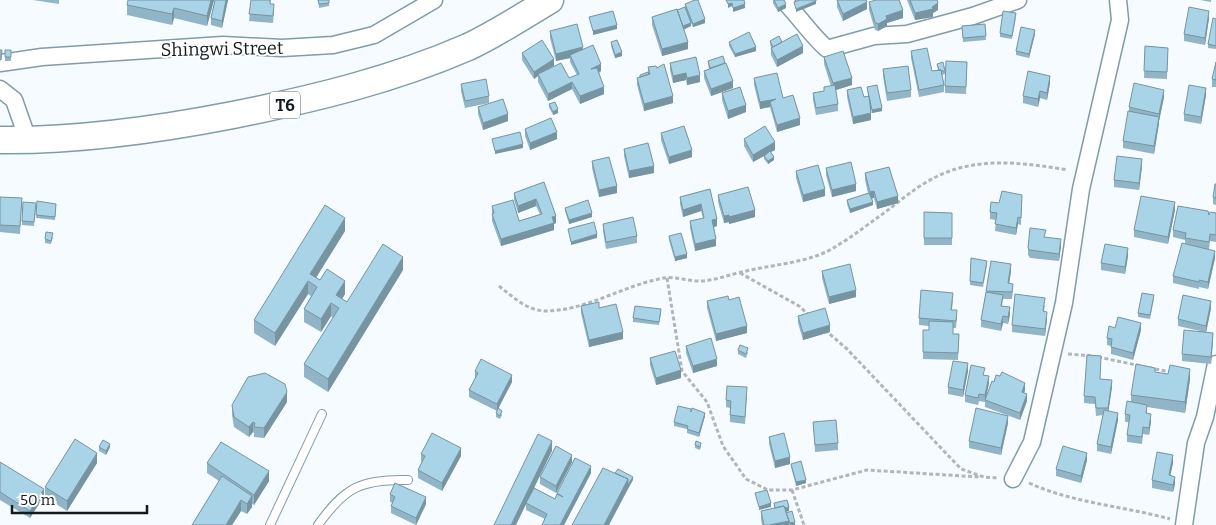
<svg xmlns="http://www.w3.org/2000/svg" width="1216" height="525" font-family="Bitter,serif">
	<rect width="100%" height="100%" fill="#f5fbfe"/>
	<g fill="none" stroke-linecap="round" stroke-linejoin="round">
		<defs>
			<path id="service" d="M270,525L322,414
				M318,525C345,487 361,479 408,480"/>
			<path id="minor" d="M783,0C799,16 810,34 827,49L874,36L907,34L973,16L1018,0
				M0,63L42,57L223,45L282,48L333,45L374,35L434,0
				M0,89L14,100L28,140
				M1013,479L1032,442L1064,303L1081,189L1120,20L1118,0
				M1184,525L1196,443L1205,417L1216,364"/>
			<path id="trunk" d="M0,140C78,141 156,130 233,115C313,99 392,80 468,47C496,34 523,16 550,0"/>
		</defs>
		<use href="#service" stroke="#819ca9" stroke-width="10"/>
		<use href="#minor" stroke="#819ca9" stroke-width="19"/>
		<use href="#trunk" stroke="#819ca9" stroke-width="29"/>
		<path stroke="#b0b7bb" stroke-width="3" stroke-dasharray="4 2.5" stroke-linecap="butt" d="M740,273L799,306L809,315
			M667,278L682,371L707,402L723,446L746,479L768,490H792L867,470L979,477
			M499,286C513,297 526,310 545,311C586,311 624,285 664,278C676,276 690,282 702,281C716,280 728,275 742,272C766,266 792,264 816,256C835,250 860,230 877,218C893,207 908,193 925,183C970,155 1019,162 1068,170
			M825,330L847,349L961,469L984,477L998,478
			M1068,354L1092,356
			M1098,357L1170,372
			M1029,483C1073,503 1123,506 1170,519
			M792,490L804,525"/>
		<use href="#service" stroke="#fff" stroke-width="8"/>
		<use href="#minor" stroke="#fff" stroke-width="16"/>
		<use href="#trunk" stroke="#fff" stroke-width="26"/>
	</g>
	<path fill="#91b5c6" d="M33,0H59V4Z
		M214,0L207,26L174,18L172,25L127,15V5Z
		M215,0H228L222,28L211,25V18Z
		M251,0H271L270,4L274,11L273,23L249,21Z
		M318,0H329V6L319,8Z
		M773,0L786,8L778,12L773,3Z
		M837,0L867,9L843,21L837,7Z
		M907,0H937L938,10L933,13V17L915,20Z
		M1200,0H1211V2Z
		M869,2L903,18L887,23V26L878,31L875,30L869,10Z
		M685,4L705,23L693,27L691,23V26L684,29L688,49L662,56L652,25V17L685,8Z
		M1016,17L1012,39L1000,37V33Z
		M1209,18L1205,45L1184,41V34Z
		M1216,19V49L1208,48V44Z
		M985,24L986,40L963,42L962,26Z
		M550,31L583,49L601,71L599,73L604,94L580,104L572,89L548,101L538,82V76L534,79L522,60V53L569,78L577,75L570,62V58L556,61L550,38Z
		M1035,34L1029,58L1016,55V51Z
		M770,41L782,42L803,53L777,67L771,55V47L770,44Z
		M611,42L622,56L615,58L611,46Z
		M729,42L756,51L735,57L729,46Z
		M1145,46L1168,48L1167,79L1144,78Z
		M5,50H11V61H5Z
		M911,51L932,71L938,70L937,64L945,71V74L942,75L944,85V92L919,97L911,58Z
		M824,57L852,85L835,90L838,104V111L816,115L813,100V93L824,91V87L831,86L824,64Z
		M708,61L733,88L711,96L704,78V71L709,69L708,64Z
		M967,62L966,94L945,93V86Z
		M1216,62V87H1212V79Z
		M670,63L700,82L687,85L686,80L673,83L670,70Z
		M648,67L673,103L644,111L637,85V78L648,72Z
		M883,69L911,90V97L887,101L883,76Z
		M754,78L783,98L800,125L777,132L770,107L760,109L754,85Z
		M1050,83L1047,100L1040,98L1038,107L1023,103V96Z
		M461,84L489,96V103L465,108L461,91Z
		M867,87L882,111L872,113L871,108V120L853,124L847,97V90L864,97L868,96Z
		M722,93L746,112L728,119L722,100Z
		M1206,95L1201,124L1184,121V114Z
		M1164,97L1159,121L1154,154L1123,148V141L1129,112V107Z
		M549,104L558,113L553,115L549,107Z
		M478,107L508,121L483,130L478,114Z
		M525,129L557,139L530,150L525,136Z
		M661,133L692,157L669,164L661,140Z
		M744,139L775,150L770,152L774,160L768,164L764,159V156L753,162L744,146Z
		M624,149L654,173L629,178L624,156Z
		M592,161L617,193L599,197L592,168Z
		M1142,166L1139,190L1114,187V180Z
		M826,168L856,191L832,197L826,175Z
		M796,171L825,196L803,202L796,178Z
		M865,173L898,203L877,209L874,198H872L873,205L850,213L847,204V200L868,193L865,180Z
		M544,182L556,223L554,224V230L501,246L492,221V206L519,221L540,214L536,206L518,213L514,200V193Z
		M1216,184V205L1213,204V197Z
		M710,189L717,226L714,227L716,246L695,251L690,228V221L703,218L701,211L683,217L680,204V197Z
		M718,195L755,217L729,224V222L724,223L718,202Z
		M1022,195L1021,225L1018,224L1016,235L995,231L996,220L990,219V212L999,203Z
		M0,197L22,198L20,234L0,232Z
		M36,203L34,226L22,225V221Z
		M56,204L55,220L36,218V215Z
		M565,208L592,217L569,224L565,211Z
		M1175,210L1168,244L1134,237V230Z
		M924,212L952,213V245H924Z
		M1216,213V242L1210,241L1209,249L1215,258L1208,289L1199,287V289L1173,283V276L1185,244V240L1173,237V230Z
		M603,224L637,236V243L606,249L603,231Z
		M345,231L316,278L345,294L342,299L347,302L403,270L328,392L304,377V364L333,318L331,316L321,332L304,322V309L311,296L308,294L275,346L254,333V320Z
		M669,236L687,258L675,261L669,240Z
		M53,237L51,244L45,243V239Z
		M1046,237L1061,246L1059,261L1030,258L1028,255V248Z
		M1128,256L1125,274L1101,270V263Z
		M971,258L987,265L983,287L970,285Z
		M991,261L1011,271L1009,284L1013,291L1012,299H1003L1002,306L1010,314L1008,324L1003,323L1001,331L981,327V320L986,292Z
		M822,271L856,297L829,304L822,278Z
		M1154,299L1150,319L1138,317V313Z
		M729,300L747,333L716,341L707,308V301Z
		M953,300L952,310L957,317L956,328H953V334H959L958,360L923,359V330H929V326L919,325V318Z
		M1045,305L1044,311L1047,319L1045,336L1012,332V325Z
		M581,306L599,308L623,339L589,347L581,313Z
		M1211,308L1206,332L1213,340L1211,364L1182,361V354L1200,331L1178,326V319Z
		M661,313L659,325L633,322V318Z
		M798,316L830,332L803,340L798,323Z
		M1141,330L1133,360L1111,354V346L1107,345V338Z
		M686,346L717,366L693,373L686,353Z
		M738,350L748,352L746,358L738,354Z
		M650,358L681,378L656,385L650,365Z
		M475,371L512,382L498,408L502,415L500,419L496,417V413L497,411L469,397V390L475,378Z
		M968,371L963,397L948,394V387Z
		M1155,372L1190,379L1185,413L1147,407V413L1151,421L1149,435L1143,434L1142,444L1127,442V435L1129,422H1125V414L1131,402V395Z
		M985,375L989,383L986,397L1025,390L1024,393L1027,401L1020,420L985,407V402L979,401L978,405L965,402V395Z
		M1101,379L1112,387L1108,411L1118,420L1111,454L1097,451V444L1103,415L1096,416L1095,404L1084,403V396Z
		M747,394L745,424L730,422V408L726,407V400Z
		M287,402L264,438L254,437V433L253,432L249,437L234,427L232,415V405Z
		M691,412L705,416L699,437L687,433V429L674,426V422Z
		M813,422L838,443V450L815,452Z
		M1008,423L1001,455L969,448V441Z
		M769,437L790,464L775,468L769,444Z
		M695,445L701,446L700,450L695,448Z
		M99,447H110L106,455L99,451Z
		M552,451L534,488L555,499L557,493L591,473L564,525H542L545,519L526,510V504Z
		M421,454L461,456L442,491L418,478V470L422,462L421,461Z
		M1087,460L1081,483L1056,476V469Z
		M0,462L44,496L30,518L0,500Z
		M572,462L556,493L540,484V477Z
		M97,463L67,511L45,497V487Z
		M207,463L269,481L254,505L252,504V507L247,514L241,511L232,525H192L219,481L207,473Z
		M1173,463L1170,475L1175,484L1173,492L1152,488V480Z
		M791,464L806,483L796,486L791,467Z
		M390,494L426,504L416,525L391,513V506L393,503L390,502Z
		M774,503L789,511L786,512L795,525H801H762L761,519V511L774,508Z"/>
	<path fill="#7694a1" d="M211,0H214L207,26V16Z
		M226,0H228L222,28V21Z
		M816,1V4L796,12V9Z
		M867,2V9L843,21V14Z
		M732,3V6L728,8V4Z
		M938,3V10L933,13V17L915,20V13L932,7Z
		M745,4V8L733,12V8Z
		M786,4V8L778,12V8Z
		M174,8V18L172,25V14Z
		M903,10V18L887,23V26L878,31V24L886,16Z
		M1209,11V18L1205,45V38Z
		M705,19V23L693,27V24Z
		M691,23V26L683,30V26Z
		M617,25V29L593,35V31Z
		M1035,30V34L1029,58V54Z
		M688,42V49L662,56V49Z
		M803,46V53L777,67V60Z
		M583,47V55H570V58L556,61V54Z
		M756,47V51L735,57V54Z
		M622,52V56L615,58V55Z
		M554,59V66L538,74V76L534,79V72Z
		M601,64V71L591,76V69Z
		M686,73V80L673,83V76Z
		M700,75V82L687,85V78Z
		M1050,76V83L1047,100V93Z
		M852,78V85L833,91V83Z
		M733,81V88L711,96V89Z
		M572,82V89L548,101V94Z
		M604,87V94L580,104V96Z
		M1206,88V95L1201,124V117Z
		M1164,90V97L1159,121V114Z
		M1040,91V98L1038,107V99Z
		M673,96V103L644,111V104Z
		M776,99L770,102V107L760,109V102Z
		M746,105V112L728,119V111Z
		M882,108V111L872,113V110Z
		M558,109V113L553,115V112Z
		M871,113V120L853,124V117Z
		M508,114V121L483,130V123Z
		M1159,117V124L1154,154V146Z
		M800,118V125L777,132V125Z
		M557,132V139L530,150V143Z
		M775,142V150L753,162V155Z
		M523,144V148L495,154V151Z
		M692,150V157L669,164V157Z
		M774,157V160L768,164V161Z
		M1142,159V166L1139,190V183Z
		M654,166V173L629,178V171Z
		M856,184V191L832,197V190Z
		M617,186V193L599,197V190Z
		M825,189V196L803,202V195Z
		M874,191V198L870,199V192Z
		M898,196V203L877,209V202Z
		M536,199V206L518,213V206Z
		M873,202V205L850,213V209Z
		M1175,202V210L1168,244V237Z
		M701,204V211L683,217V210Z
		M755,210V217L729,224V217Z
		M592,213V217L569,224V220Z
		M729,215V222L724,223V216Z
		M556,216V223L554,224V230L501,246V239Z
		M1018,217V224L1016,235V228Z
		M345,218V231L312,284L310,274Z
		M717,219V226L712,228V220Z
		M597,234V238L571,245V242Z
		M716,239V246L695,251V244Z
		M1061,239V246L1059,261V254Z
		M1128,248V256L1125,274V267Z
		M1215,251V258L1208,289V282Z
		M687,254V258L675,261V257Z
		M403,257V270L328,392V379Z
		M1011,264V271L1008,291V283Z
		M308,281V294L275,346V333Z
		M345,281V294L337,307L336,295Z
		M856,290V297L829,304V297Z
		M1211,301V308L1206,333V326Z
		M331,303V316L321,332V319Z
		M1010,307V314L1008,324V317Z
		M1047,312V319L1045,336V329Z
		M1003,316V323L1001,331V324Z
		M1141,323V330L1133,360V353Z
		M830,325V332L803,340V333Z
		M747,326V333L716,341V334Z
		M623,332V339L589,347V340Z
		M1213,333V340L1211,364V357Z
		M717,359V366L693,373V366Z
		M968,363V371L963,397V390Z
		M1190,369V379L1185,413V402Z
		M681,370V378L656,385V378Z
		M512,375V382L497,411V404Z
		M989,376V383L985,402V395Z
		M1112,380V387L1108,415V408Z
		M1025,383V390L1022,399V392Z
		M287,392V402L264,438V428Z
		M1027,394V401L1020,420V413Z
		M705,413V416L699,437V433Z
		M1118,413V420L1111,454V447Z
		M1151,414V421L1149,435V428Z
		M1008,416V423L1001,455V448Z
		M253,422V432L249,437V427Z
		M552,441V451L516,525H511Z
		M110,444V447L106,455V451Z
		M461,448V456L442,491V483Z
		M97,453V463L67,511V501Z
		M1087,453V460L1081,483V476Z
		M572,455V462L556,493V486Z
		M1173,455V463L1169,482V475Z
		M790,457V464L775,468V461Z
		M591,466V473L564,525H560Z
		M269,471V481L254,505V495Z
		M633,477V480L628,489L609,525H604L628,479Z
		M1175,477V484L1173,492V485Z
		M806,480V483L796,486V482Z
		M44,489V496L30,518V511Z
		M252,496V507L247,514V504Z
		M426,497V504L416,525V518Z
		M241,500V511L232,525H226Z
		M771,503V507L759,510V507Z
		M789,507V511L776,514V511Z
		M789,521V525H769Z
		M795,522V525H790V523Z"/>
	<path fill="#a9d3e6" stroke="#7694a1" d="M128,0H211L207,16L174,8L172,14L127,5Z
		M215,0H226L222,21L211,18Z
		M251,0H270V4H274L273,16L249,14Z
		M318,0H329V3L319,4Z
		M695,0H698L705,19L693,24L685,4Z
		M726,0H744L745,4L733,8L732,3L728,4Z
		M774,0H784L786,4L778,8Z
		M800,0H816V1L796,9L794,2Z
		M837,0H866L867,2L843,14Z
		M876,0H899L903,10L886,16L887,19L878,24L875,22L869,2Z
		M910,0H937L938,3L932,7L933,9L915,13Z
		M685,7L691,23L683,26L677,10Z
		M1189,7L1209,11L1205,38L1184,34Z
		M677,9L688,42L662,49L652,17Z
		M613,11L617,25L593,31L589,17Z
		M1003,11L1016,13L1012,36L1000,33Z
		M1213,18L1216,19V46L1208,44Z
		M577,24L583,47L556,54L550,31Z
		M985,24L986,36L963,38L962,26Z
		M1021,27L1035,30L1029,54L1016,51Z
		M749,32L756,47L735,54L729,42Z
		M797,34L803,46L777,60L771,48Z
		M779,36L782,42L773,47L770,41Z
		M542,40L554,59L534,72L522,53Z
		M617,40L622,52L615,55L611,42Z
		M593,45L601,64L591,69L597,68L604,87L580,96L572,82L548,94L538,74L561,63L569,78L579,74L570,55Z
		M1145,46L1168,48L1167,72L1144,71Z
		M927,48L932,71L941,70L944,85L919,90L911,51Z
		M0,50H2L1,60H0Z
		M5,50H11V57H5Z
		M843,51L852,78L833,83L824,57Z
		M723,56L725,63L710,68L708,61Z
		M696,57L700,75L687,78L686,73L673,76L670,63Z
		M946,61L967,62L966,87L945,86Z
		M943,62L945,71H941V70H939L937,64Z
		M1216,62V80L1212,79Z
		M726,63L733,81L711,89L704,71Z
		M664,64L673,96L644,104L637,78L650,74L648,67L656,66L657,68Z
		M908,66L911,90L887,93L883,69Z
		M1028,71L1050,76L1047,93L1040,91L1038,99L1023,96Z
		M648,72L649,74L640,77V75Z
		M777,73L783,98L793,95L800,118L777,125L770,102L776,99L760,102L754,78Z
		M486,79L489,96L465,101L461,84Z
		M1134,83L1164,90L1159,114L1129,107Z
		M835,85L838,104L816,108L813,93L824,91V87Z
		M877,85L882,108L872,110L867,87Z
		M1189,85L1206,88L1201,117L1184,114Z
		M740,87L746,105L728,111L722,93Z
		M861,87L864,97L869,96L871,113L853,117L847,90Z
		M503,99L508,114L483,123L478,107Z
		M555,102L558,109L553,112L549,104Z
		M1128,111L1159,117L1154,146L1123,141Z
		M551,118L557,132L530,143L525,129Z
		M684,126L692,150L669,157L661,133Z
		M765,126L775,142L753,155L744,139Z
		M520,132L523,144L495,151L492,139Z
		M648,143L654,166L629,171L624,149Z
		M770,151L774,157L768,161L764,156Z
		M1117,156L1142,159L1139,183L1114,180Z
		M609,157L617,186L599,190L592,161Z
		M851,162L856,184L832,190L826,168Z
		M818,165L825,189L803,195L796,171Z
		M889,167L898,196L877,202L874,191L870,192L865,173Z
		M544,182L556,216L552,217L554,223L501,239L492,214L494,213L492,206L513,200L519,221L542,214L536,199L518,206L514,193Z
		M1215,184H1216V198L1213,197Z
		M748,187L755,210L729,217V215L724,216L718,195Z
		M710,189L717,219L712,220L716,239L695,244L690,221L704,218L701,204L683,210L680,197Z
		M1002,191L1022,195L1021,218L1018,217L1016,228L995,224L997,213L990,212L991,202L999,203Z
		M869,193L873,202L850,209L847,200Z
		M1141,196L1175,202L1168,237L1134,230Z
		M0,197L22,198L20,226L0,225Z
		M588,200L592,213L569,220L565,208Z
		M37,201L56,204L55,217L36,215Z
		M23,202L36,203L34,222L22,221Z
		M325,205L345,218L310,274L320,280L327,269L345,281L336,295L347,302L383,244L403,257L328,379L304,364L339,308L331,303L321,319L304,309L317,287L308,281L275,333L254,320Z
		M1178,206L1208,211L1209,215L1210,212L1216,213V235L1210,234L1209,242L1185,238L1186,233L1173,230Z
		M924,212L952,213V238H924Z
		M633,217L637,236L606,242L603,224Z
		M594,222L597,234L571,242L568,229Z
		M1030,228L1046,230L1044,237L1061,239L1059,254L1030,250L1028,248Z
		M46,232L53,233L51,241L45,239Z
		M681,233L687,254L675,257L669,236Z
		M1182,243L1215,251L1208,282L1199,280V282L1173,276Z
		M1105,244L1128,248L1125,267L1101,263Z
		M971,258L987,261L983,283L970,281Z
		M991,261L1011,264L1008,283L1013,284L1012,292L986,291Z
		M850,264L856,290L829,297L822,271Z
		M921,290L953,293L951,310H957L956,321L919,318Z
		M986,292L1003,295L1001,306L1010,307L1008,317L1003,316L1001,324L981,320Z
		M1142,293L1154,295L1150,315L1138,313Z
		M1015,294L1045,298L1043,311L1047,312L1045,329L1012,325Z
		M1183,295L1211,301L1206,326L1178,319Z
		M728,296L729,300L739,297L747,326L716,334L707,301Z
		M599,302V308L616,304L623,332L589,340L581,306Z
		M635,306L661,309L659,322L633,318Z
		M825,308L830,325L803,333L798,316Z
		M1118,317L1141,323L1133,353L1111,347L1112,339L1107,338L1109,326L1115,328Z
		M929,321L953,322V334H959L958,353L923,352V330H929Z
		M1184,330L1213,333L1211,357L1182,354Z
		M711,338L717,359L693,366L686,346Z
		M740,345L748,348L746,354L738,350Z
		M675,351L681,370L656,378L650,358Z
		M1087,355L1101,356L1100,379L1112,380L1108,408H1096L1095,397L1084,396Z
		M481,359L512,375L497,404L469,390L478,373L475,371Z
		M953,361L968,363L963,390L948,387Z
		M1136,364L1155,368V372L1168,374L1170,365L1190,369L1185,402L1131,395Z
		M971,365L985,368L983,375L989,376L985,395L979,394L978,398L965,395Z
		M1002,372L1025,383L1022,392L1027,394L1020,413L985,400L992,381L994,382L996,375L1000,376Z
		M265,373L285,384L287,392L264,428L254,427L255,423L253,422L249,427L234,417L232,405L248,377Z
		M727,386L747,387L745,417L730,415L731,401L726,400Z
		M1127,401L1147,405L1146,413L1151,414L1149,428L1143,427L1142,437L1127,435L1130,415L1125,414Z
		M678,406L691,409V412L692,408L705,413L699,433L687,429L688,426L674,422Z
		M498,408L502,411L500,416L496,413Z
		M976,408L1008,416L1001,448L969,441Z
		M1104,410L1118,413L1111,447L1097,444Z
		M836,420L838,443L815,445L813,422Z
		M432,433L461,448L442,483L418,470L425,456L421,454Z
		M784,433L790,457L775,461L769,437Z
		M538,434L552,441L511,525H494Z
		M75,439L97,453L67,501L45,487Z
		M103,440L110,444L106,451L99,447Z
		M696,441L701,443L700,447L695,445Z
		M221,442L269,471L254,495L207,463Z
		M556,446L572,455L556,486L540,477Z
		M1063,446L1087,453L1081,476L1056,469Z
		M1157,452L1173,455L1169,475L1175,477L1173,485L1152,480Z
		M575,458L591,466L560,525H542L547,514L526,503L534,488L555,499L557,494L563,497L557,493Z
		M801,461L806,480L796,482L791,464Z
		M0,462L44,489L30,511L0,492Z
		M603,468L628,479L604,525H572Z
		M618,469L633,477L628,485V479L615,473Z
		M222,476L252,496L247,504L241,500L226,525H192Z
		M395,483L426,497L416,518L391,506L395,497L390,494Z
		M767,490L771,503L759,507L755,493Z
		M787,500L789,507L785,508L784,506L775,508L774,503Z
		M784,506L789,521L769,525H764L761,511Z
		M792,511L795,522L790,523L786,513Z"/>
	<g text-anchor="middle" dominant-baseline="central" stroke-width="4" stroke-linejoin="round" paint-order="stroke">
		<rect fill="#fff" stroke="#585f62" stroke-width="1" x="270" y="91.5" width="30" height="27" rx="4"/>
		<g font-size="16" font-weight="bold" fill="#101a1f">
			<text x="285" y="105">T6</text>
		</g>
		<g font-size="18" fill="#101a1f" stroke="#fff">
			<text transform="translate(222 49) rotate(-1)">Shingwi Street</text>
		</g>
	</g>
	<path d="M12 505v8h135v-8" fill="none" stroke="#101a1f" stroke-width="2.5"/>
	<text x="20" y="505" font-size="15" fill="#101a1f" stroke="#ffffff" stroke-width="4" paint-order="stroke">50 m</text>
</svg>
